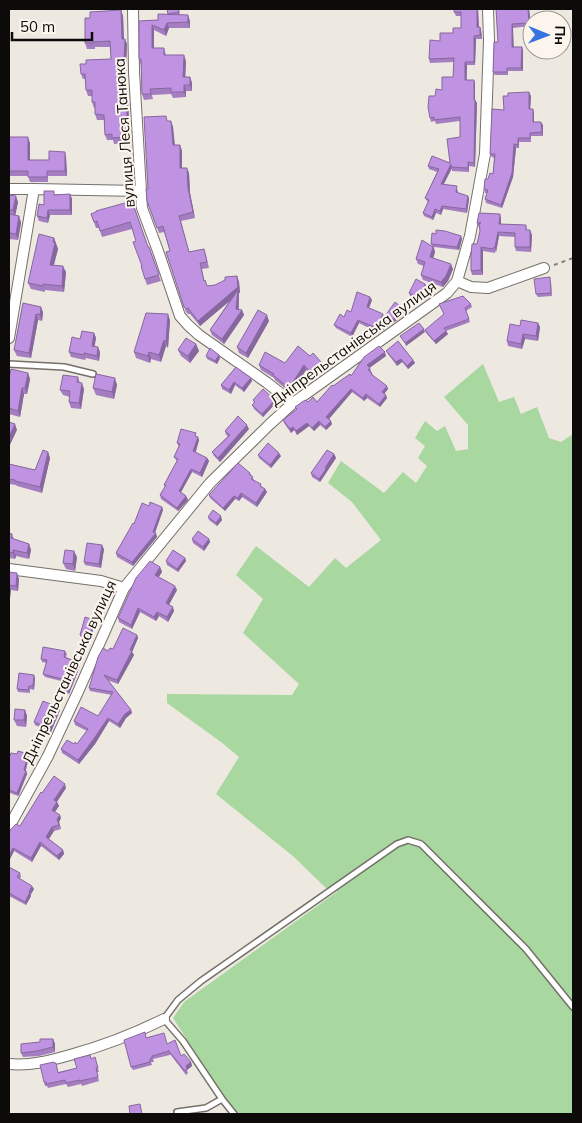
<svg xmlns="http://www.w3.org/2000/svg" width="582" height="1123" font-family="Mulish,sans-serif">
	<rect width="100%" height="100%" fill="#ede8e0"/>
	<path fill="#a8d79f" d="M483,364L499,402L514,397L521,414L537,407L549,438L561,442L573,434V1114H238L219,1089L173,1018L184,1002L338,891H329L294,857L216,794L239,757L221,742L167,703V694L292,695L299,684L243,633L263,599L236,575L256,546L309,587L335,558L346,568L381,540L352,502L328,483L341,461L384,493L403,472L416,483L427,466L418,458L425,446L415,438L425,421L437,431L445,426L456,451L468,449V425L444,397Z"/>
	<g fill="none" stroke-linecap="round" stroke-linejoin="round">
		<defs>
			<path id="service" d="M9,364L64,367L93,374
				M177,1112L206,1108L222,1099
				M234,1114L222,1099L183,1041L164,1019L178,1000L201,981L397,844L408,840L421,844L526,949L573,1007"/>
			<path id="minor" d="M133,9L134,72L142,208L158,251L180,316L188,325L199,335L266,382L293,403
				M9,189H34
				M457,281L471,287L488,288L544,268
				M9,338L34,189L141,191
				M9,569L101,581L124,588
				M9,827L48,756L77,694L124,588L210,483L270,424L293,403L447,293L457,281L470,236L485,154L489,41L488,9
				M9,1064C31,1066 49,1061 70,1055C103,1046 134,1034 164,1019"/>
		</defs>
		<use href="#service" stroke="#75706a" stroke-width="8"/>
		<use href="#minor" stroke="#75706a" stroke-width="12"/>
		<path stroke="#86827d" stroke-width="2" stroke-dasharray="4 4" stroke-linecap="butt" d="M554,265L573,258"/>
		<use href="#service" stroke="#fff" stroke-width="5"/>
		<use href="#minor" stroke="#fff" stroke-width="10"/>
	</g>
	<path fill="#a57ec2" d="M167,9H179L180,15L190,21V28H169L166,36L154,30V48H164L166,55L186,61L185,77H190L192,83V91H186V97L173,98L171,94L152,95L153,99L144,100L142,94L141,65L139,59V21L158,20L168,15Z
		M478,9L479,27H480L481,30L482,39H476L475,65H467V80H474L475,84V100L477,103L475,167L469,166V172L452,171V168L444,184L458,190V193L468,196L469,199L467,213L443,209L441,215L436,213L433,220L424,216L423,213L428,202L427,201L425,198L437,172L429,169L428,166L450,163L460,137V121L436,124L435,121L431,122L430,118L435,96L442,90L453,77L454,62L430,63L429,59L440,41L461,28V16H456L454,12Z
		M496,9H529L531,26L513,28V47H522L523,51V71H508V75H495L493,72L498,42Z
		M121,10L123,16L124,39L127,44L126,66L130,139H127V143L114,144L113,140H107L105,135L104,120H97L95,114V108H94L92,102V96H88L86,90L85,79H83L81,74L86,64L111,59V47H95V49H87L85,43L90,18Z
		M531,96L530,109L534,112V122L543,125V136H531V142H519V148H516L513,177L502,208L486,203L485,199L487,193H485L484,189L488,179L493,174L494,158L492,157L490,154L504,110Z
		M168,121H171L173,127L175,145H180L182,151V168L189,173L190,193L195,218L181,221L189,252L204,249L206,255L209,268L202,269L204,280L207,286L215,285L237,276L239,282L240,293H239V309L242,310L244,315L224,344L212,335L210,330L230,300L200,326L190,314H188L186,312L166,252L170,251L164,232L159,233L147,201L148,189Z
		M9,137L30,143V160H49L66,157L67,176H48V182H30L28,176H9Z
		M70,194L72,199V215H50L48,223L39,221L37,216L44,205L55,195Z
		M9,195L18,202L15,215L19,216L21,223L18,240L9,239Z
		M132,201L148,247H149L161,281L147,285L145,279L136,241L132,229L102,237L99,228H96L91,214Z
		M501,218V224L526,225L527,230L532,235L531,252L516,251L515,247V237L499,236L496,252L495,251V253L483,251V275H472L471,271L480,231L479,227L477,223Z
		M461,236L462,239L459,250L434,247L435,252L433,258L453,269L448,281L443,287L423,280L421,275L424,266L418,264L416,259L432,246L431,244Z
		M54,238L58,249L54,265L66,272L64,292L45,290V292L31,289L28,283Z
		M551,281L552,296L538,297L536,294Z
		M425,284L427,288L420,301L410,296L409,293Z
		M372,300L369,308L384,317L383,319L407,313L377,334L375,331L359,323L352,337L336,328L334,325L344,317L351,312Z
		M23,303L43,312L42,321L38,320L31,358L17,356L14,350Z
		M471,304L472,307L466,311L470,322L446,331L448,334L436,344L426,333L425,330Z
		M170,320L168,348L166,346L161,362L151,359L150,363L136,358L134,352Z
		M269,321L248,358L239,353L237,347Z
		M538,323L540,327L538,341L525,339L522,349L508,346L507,341L520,326Z
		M94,333L96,338L94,346L100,352L99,361L86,358L85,360L71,357L69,352L80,339Z
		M196,344L199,351L190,363L181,356L178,350Z
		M386,351L413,360L415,363L408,369L402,362L397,366L388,354Z
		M206,356L220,358L217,364L207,359Z
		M310,356L322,363L323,368L313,378L306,370L291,393L275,380L274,378L261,370L259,365L285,363Z
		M386,356L370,367L371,371V372L372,373L373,376L388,389L384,394L387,398L380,407L367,398L364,401L352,392L329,419L332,424L326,430L320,425L314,431L309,426L297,435L294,430L291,433L284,423L283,420L296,410L295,407L308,402H317L333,386Z
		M236,367L252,381L244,392L235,385L231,394L222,389L221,385Z
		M28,373L30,379L27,394H24L20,417L9,414V379Z
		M78,377L80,383L84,389L81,409L71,408L69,402L70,397L63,395L60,390Z
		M117,385L114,399L96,395L93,388Z
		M253,400L276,403L263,417L254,409L252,405L254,403Z
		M249,429L220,462L214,456L212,452L228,436L226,435L225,431Z
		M197,436L199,440L195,452L207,458L209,461L202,477L192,472L181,492L186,496L188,500L178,511L161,499L160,495L165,487L164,485L177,461L176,460L174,457L179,447L177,443Z
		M48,452L50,458L42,493L17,486L16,485L9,484V464L35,470Z
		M334,454L336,458L320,482L312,477L311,473Z
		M258,455L281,456L271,468L259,458Z
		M250,473L254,480L265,489L267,492L257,507L242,497L239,501L235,499L225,511L210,498L209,495Z
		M149,506L162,507L163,510L155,533L157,537L133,566L117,557L116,553L134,524Z
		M208,517L222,520L217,526L209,520Z
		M9,533L12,534L14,539L29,544L31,550L29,559L16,556L15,559L9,558Z
		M192,539H209L210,542L204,551L193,543Z
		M104,549L101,568L85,565L84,562Z
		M77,557L75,571L66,569L63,563Z
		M185,558L186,561L178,572L167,565L166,561Z
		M160,567L162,572L158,577L177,590L169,605L174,611L168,622L159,616L156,621L140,612L132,629L119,622L118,618Z
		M9,572L19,579L18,591L11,590L9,605Z
		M95,623L90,641L81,638L80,635Z
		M137,635L138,638L132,652L134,655L118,684L107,680L131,710L132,713L126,718L120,728L109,721L95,744L79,764L62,753L61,749L77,744L87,731L75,725L74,721L98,716L112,695L90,691L89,688L108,651L113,649Z
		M65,651L67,654L66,657L79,663L80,666L69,694L60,690L59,686L61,681L45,677L43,674L47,663L42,662L41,659Z
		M35,678L34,690L30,689V693L18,692L17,689Z
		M25,710L27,716L26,727L17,726L14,720Z
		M60,710L51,732L35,725L34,722Z
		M9,756L29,757L26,770L27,774L19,795L18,796L10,793L9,800Z
		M66,788L57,802L59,806L55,812L61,818L59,822L61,829L54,831L49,839L63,850L64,854L59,860L41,846L32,862L14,851L9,861V833L20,826L42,793Z
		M9,867L20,873L21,876L20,879L34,889L31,894V896L26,905L9,896Z
		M147,1038L167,1044L181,1056L191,1062L192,1066L187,1070L188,1073L186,1075L170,1054V1055L153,1059L154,1062H151L152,1065L133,1070L131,1067Z
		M53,1039L55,1044V1052L39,1056L23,1057L21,1053L40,1042Z
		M91,1059L96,1062L99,1072H97L99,1081L82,1086L81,1084L68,1087L66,1084L48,1088L47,1086H45L44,1082L56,1063L58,1072L77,1068Z"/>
	<path fill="#86679e" d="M477,9H478L479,30L477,27Z
		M528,9H529L531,26L529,23Z
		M121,10L123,16L124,44L122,39Z
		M188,15L190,21V28L188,22Z
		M167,23L169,28L166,36L164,30Z
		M512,24L513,28L514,50L512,47Z
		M152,25L154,30V54L152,48Z
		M480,27L481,30L482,39L480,35Z
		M474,36L476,39L475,65L474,62Z
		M125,39L127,44L126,66L130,139L128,133L124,60Z
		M522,47L523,51V71L521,68Z
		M184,55L186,61L185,83L183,77Z
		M465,62L467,65L466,84L465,80Z
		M190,77L192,83V91L190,85Z
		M474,80L475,84V100L477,103L475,167L474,163Z
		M184,85L186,91V97L184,92Z
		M529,92L531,96L530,112L529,109Z
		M533,109L534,112V126L533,122Z
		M171,121L173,127L175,151L173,145Z
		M541,122L543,125V136L542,132Z
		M28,137L30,143V166L28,160Z
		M518,138L519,142V148L518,145Z
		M514,144L516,148L513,177L502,208L501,205Z
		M180,145L182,151V174L180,168Z
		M65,152L66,157L67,176L65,171Z
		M468,162L469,166V172L468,168Z
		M451,164L452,168L442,187L441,184Z
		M187,168L189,173L190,193L195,218L193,212L188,188Z
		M70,194L72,199V215L70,210Z
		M16,196L18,202L15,217L13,210Z
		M468,196L469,199L467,213L466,209Z
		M442,206L443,209L441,215L440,211Z
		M435,209L436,213L433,220L432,217Z
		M48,210L50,215L48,223L47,218Z
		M500,214L501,218V229L499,224Z
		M19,216L21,223L18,240L16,234Z
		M530,230L532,235L531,252L530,247Z
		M498,232L499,236L496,252L495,247Z
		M461,236L462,239L459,250L457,247Z
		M54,238L58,249L52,271L50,265Z
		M433,247L435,252L432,262L430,257Z
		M481,247L483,251V275L481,270Z
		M451,264L453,269L448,281L443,287L441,282Z
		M63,266L66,272L64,292L62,286Z
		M237,276L239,282L240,293H239V295L238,314L236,309L237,295L200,326L198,321Z
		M425,284L427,288L420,301L419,298Z
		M370,297L372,300L368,310L367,307Z
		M41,307L43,312L42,321L40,315Z
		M242,310L244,315L224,344L222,339Z
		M405,310L407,313L377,334L376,328L383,314L384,317L378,329Z
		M36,314L38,320L31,358L29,353Z
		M168,314L170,320L168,348L166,342Z
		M267,315L269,321L248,358L246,353Z
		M358,320L359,323L352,337L351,333Z
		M538,323L540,327L538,341L536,336Z
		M424,329L425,332L406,346L405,343Z
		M446,331L448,334L436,344L434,341Z
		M94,333L96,338L94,351L92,346Z
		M523,334L525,339L522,349L521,344Z
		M164,340L166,346L161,362L159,355Z
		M196,344L199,351L190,363L188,356Z
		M98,347L100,352L99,361L97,356Z
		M149,352L151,359L150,363L148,356Z
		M385,352L386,356L368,369L367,365Z
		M219,355L220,358L217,364L215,361Z
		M401,359L402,362L397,366L396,362Z
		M413,360L415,363L408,369L407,366Z
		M322,363L323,368L313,378L311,373Z
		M304,365L306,370L291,393L289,388Z
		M28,373L30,379L27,394L25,388Z
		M115,378L117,385L114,399L112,392Z
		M251,378L252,381L244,392L242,388Z
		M234,382L235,385L231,394L229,390Z
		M82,383L84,389L81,409L79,403Z
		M387,386L388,389L383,395L382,392Z
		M22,388L24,394L20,417L18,411Z
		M351,389L352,392L328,420L326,417Z
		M366,394L367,398L364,401L363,398Z
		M386,395L387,398L380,407L379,404Z
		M275,400L276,403L263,417L262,414Z
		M319,421L320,425L314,431L312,428Z
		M331,421L332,424L326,430L325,427Z
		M307,423L309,426L297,435L296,431Z
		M15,424L17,430L9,447V437Z
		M247,425L249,429L220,462L218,458Z
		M293,427L294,430L291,433L290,429Z
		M198,437L199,440L195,455L193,451Z
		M48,452L50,458L42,493L40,487Z
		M279,453L281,456L271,468L270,465Z
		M334,454L336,458L320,482L319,479L325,468Z
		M207,458L209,461L202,477L200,473Z
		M191,469L192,472L180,494L179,491Z
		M265,489L267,492L257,507L256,503Z
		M241,493L242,497L239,501L238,498Z
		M186,496L188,500L178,511L177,508Z
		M234,496L235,499L225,511L223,508Z
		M162,507L163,510L154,535L153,532Z
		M221,516L222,520L217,526L216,523Z
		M156,533L157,537L133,566L132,562Z
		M209,539L210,542L204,551L203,547Z
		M29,544L31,550L29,559L27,553Z
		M102,545L104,549L101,568L99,564Z
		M13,550L16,556L15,559L13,553Z
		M74,551L77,557L75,571L73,564Z
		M185,558L186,561L178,572L177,569Z
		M160,567L162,572L157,580L155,575Z
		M17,573L19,579L18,591L16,586Z
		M9,585L11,590L9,605Z
		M175,586L177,590L167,608L166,603Z
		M173,607L174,611L168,622L167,617Z
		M138,608L140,612L132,629L131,625Z
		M157,612L159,616L156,621L154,617Z
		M94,620L95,623L90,641L89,638Z
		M137,635L138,638L132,652L134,655L118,684L117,680Z
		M79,663L80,666L69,694L68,690Z
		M34,675L35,678L34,690L33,686Z
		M58,707L60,710L51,732L49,728Z
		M25,710L27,716L26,727L24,720Z
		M131,710L132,713L126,718L120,728L118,724L125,714Z
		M108,718L109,721L95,744L79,764L78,760Z
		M28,754L29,757L25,772L26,771L27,774L18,796L17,793Z
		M65,784L66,788L55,804L54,800Z
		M57,802L59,806L53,814L52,810Z
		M60,815L61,818L59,822L61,829L57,819Z
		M52,827L54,831L48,840L46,837Z
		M40,842L41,846L32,862L31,858Z
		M13,848L14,851L9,861V855Z
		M63,850L64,854L59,860L57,856Z
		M32,886L34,889L31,894V896L26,905L25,902Z
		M53,1039L55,1044V1052L53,1047Z
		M191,1062L192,1066L187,1070L186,1066Z"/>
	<path fill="#c093e2" stroke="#86679e" d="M167,9H178L179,12L168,14Z
		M454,9H477V27H480V35L474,36V62H465V80H474V100H475L474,163L468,162V168L451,167V164L441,184L457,186L456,192L468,196L466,209L442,206L440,211L435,209L432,217L423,213L429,200L425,198L439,169L428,166L432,156L450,163L447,139L460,137V117L434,120V117L430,118L428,107L429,96H435L436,89L442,90V77H453L454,58L429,59L430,40L440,41V33H453V28H461V12H454Z
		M496,9H528L529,23L512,24V47H522L521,68H507V72H493L494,42H498Z
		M121,10L122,39H125L124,60L128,133H125V137L112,138V134L105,135L104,115L95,114V102H92V90H86L85,74H81L80,64H86V60L111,59L110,41L93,42V43H85V18H90V12Z
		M158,14L188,15V22L167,23L164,30L152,25V48H164V55H184L183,77H190V85H184V92H171V88L150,89L151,94H142L141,59H139V21L158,20Z
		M529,92V109H533V122H541L542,132L530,133V138H518V145L514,144L512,173L501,205L485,199L488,190L484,189L485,179H488L490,173L493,174L495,154H490L492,109L504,110L503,96H508V93Z
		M166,116L167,121H171L173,145H180V168H187L188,188L193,212L179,216L189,252L204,249L207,262L200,263L204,281L205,280L207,286L215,285L225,280V277L237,276L238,287L198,321L188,308L186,309L184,307L166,252L170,251L163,226L157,228L147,201L146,189H148L144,117Z
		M9,137H28V160H49V151L65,152V171H47V177H28V171H9Z
		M44,191H54V195L70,194V210H48L47,218L37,216L39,204L44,205Z
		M9,195L16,196L13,210H9Z
		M132,201L148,247H149L159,275L145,279L141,266H142L133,242L136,241L130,222L100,231L97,221L94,222L91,214L96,212V211Z
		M479,213L500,214L499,224L526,225V230H530V247H515V233L498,232L495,247H494L493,249L481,247V270L471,271V257L472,244H477L480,231L479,223H481H477Z
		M9,214L19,216L16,234L9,233Z
		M436,230L445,231L461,236L457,247L431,244L432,233L436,234Z
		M39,234L54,238L53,242L55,243L50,265L63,266L62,286L43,284V286L28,283Z
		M422,240L433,247L430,257L451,264L446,276L441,282L421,275L425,262L416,259Z
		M550,277L551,293L536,294L534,279Z
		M416,279L425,284L419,298L409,293Z
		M238,290L236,309L242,310L222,339L210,330Z
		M357,292L370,297L367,307L383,314L376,328L358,320L351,333L334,325L340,314L344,317L347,310L351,312Z
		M463,296L471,304L465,308L469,319L444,328L446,331L434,341L425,330L444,314L439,304Z
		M395,302L405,310L376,331L375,330Z
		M23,303L41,307L40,315L36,314L29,353L14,350Z
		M258,310L267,315L246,353L237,347Z
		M146,313L168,314L166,342L164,340L159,355L149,352L148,356L134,352Z
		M521,320L538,323L536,336L523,334L521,344L507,341L510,324L520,326Z
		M419,323L424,329L405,343L400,336Z
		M82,331L94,333L92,346L98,347L97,356L84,353V355L69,352L72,337L80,339Z
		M186,338L196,344L188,356L178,350Z
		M398,341L413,360L407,366L401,359L396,362L386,351Z
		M298,346L310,356L313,353L322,363L311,373L304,365L289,388L273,375L274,374L259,365L265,352L285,363Z
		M379,346L385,352L367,365L370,368L368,370L372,373L371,374L387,386L382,392L386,395L379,404L366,394L363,398L351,389L326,417L331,421L325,427L319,421L312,428L307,423L296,431L293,427L290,429L283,420L297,409L295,407L305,400L308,402L313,397L317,402L332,385L333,386L350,374L351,376L364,357Z
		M210,348L219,355L215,361L206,356Z
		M236,367L251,378L242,388L234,382L229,390L221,385Z
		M11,369L28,373L25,388H22L18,411L9,408V379Z
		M96,374L115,378L112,392L93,388Z
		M63,375L78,377L77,382L82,383L79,403L69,402L70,391L60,390Z
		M263,389L275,400L262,414L252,405L255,402L253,400Z
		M238,416L247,425L218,458L212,452L230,435L225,431Z
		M9,422L15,424L9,437Z
		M181,429L196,433L195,436L198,437L193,451L207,458L200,473L191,469L179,491L186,496L177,508L160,495L166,485H164L178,459L174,457L180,444L177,443Z
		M268,443L279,453L270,465L258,455Z
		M43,450L48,452L40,487L15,481V480L9,479V464L35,470Z
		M327,450L334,454L325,468L326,469L319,479L311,473Z
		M238,463L250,473L249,474L253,477L251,479L261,484L260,486L265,489L256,503L241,493L238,498L234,496L223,508L209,495Z
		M150,502L162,507L153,532L156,533L132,562L116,553L133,523L134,524L142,503L149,506Z
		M213,510L221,516L216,523L208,517Z
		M198,531L209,539L203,547L192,539Z
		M9,533L12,534L11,538L29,544L27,553L13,550V553L9,552Z
		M87,543L102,545L99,564L84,562Z
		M65,550L74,551L73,564L63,563Z
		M173,550L185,558L177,569L166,561Z
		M150,561L160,567L155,575L175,586L166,603L173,607L167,617L157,612L154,617L138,608L131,625L118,618L136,578Z
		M9,572L17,573L16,586L9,585Z
		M85,617L94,620L89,638L80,635Z
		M123,628L137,635L130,650L132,651L117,680L104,675L131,710L125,714L118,724L108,718L93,740L78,760L61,749L67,740L74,744L75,742L77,744L88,729L74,721L81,707L98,716L113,692L89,688L98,657L103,648L108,651L110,648L113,649Z
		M43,647L65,651L64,657L79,663L68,690L59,686L62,679L43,674L47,660L41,659Z
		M19,673L34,675L33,686H29L28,690L17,689Z
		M43,701L58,707L49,728L34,722Z
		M15,709L25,710L24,720H14Z
		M18,751L28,754L24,770L26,771L17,793L9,790V791V756H10L11,753L17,754Z
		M54,776L65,784L54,800L57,802L52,810L60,815L57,819L59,825L52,827L46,837L63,850L57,856L40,842L31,858L13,848L9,855V833L10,830L16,824L20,826L41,792L42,793Z
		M9,867L20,873L17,877L32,886L29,892H30L25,902L9,893Z
		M145,1032L146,1038L164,1033L167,1044L175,1040L181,1056L184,1054L191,1062L186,1066L187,1069L185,1071L168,1050L169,1051L152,1056V1058L150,1059V1062L131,1067L124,1040Z
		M40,1039H53V1047L37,1051L21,1053V1044L40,1042Z
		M90,1055L91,1059L95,1057L98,1068H96L98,1077L80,1081V1080L66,1083L65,1080L46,1084V1082H44L40,1065L54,1062V1063H56L58,1073L77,1068L74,1059Z
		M140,1104L142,1114H130L129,1106Z"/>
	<g text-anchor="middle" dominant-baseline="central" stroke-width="4" stroke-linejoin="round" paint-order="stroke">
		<g font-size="15" fill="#0d0b09" stroke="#fbf5ed">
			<text transform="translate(124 133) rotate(-94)">вулиця Леся Танюка</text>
			<text transform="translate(353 343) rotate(-36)">Дніпрельстанівська вулиця</text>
			<text transform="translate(69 672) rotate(-65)">Дніпрельстанівська вулиця</text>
		</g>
	</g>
	<rect width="582" height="1123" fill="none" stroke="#0d0b09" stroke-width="20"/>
	<g transform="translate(547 35) rotate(91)"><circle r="24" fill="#fbf5ed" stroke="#9c9792"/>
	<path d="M0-4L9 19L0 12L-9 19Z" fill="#3774e2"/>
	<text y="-8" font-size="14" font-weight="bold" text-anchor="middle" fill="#0d0b09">Пн</text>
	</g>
	<path d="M12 32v8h80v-8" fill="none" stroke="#0d0b09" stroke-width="2.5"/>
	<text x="20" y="32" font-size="15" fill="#0d0b09" stroke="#fbf5ed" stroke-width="4" paint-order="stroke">50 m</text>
</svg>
